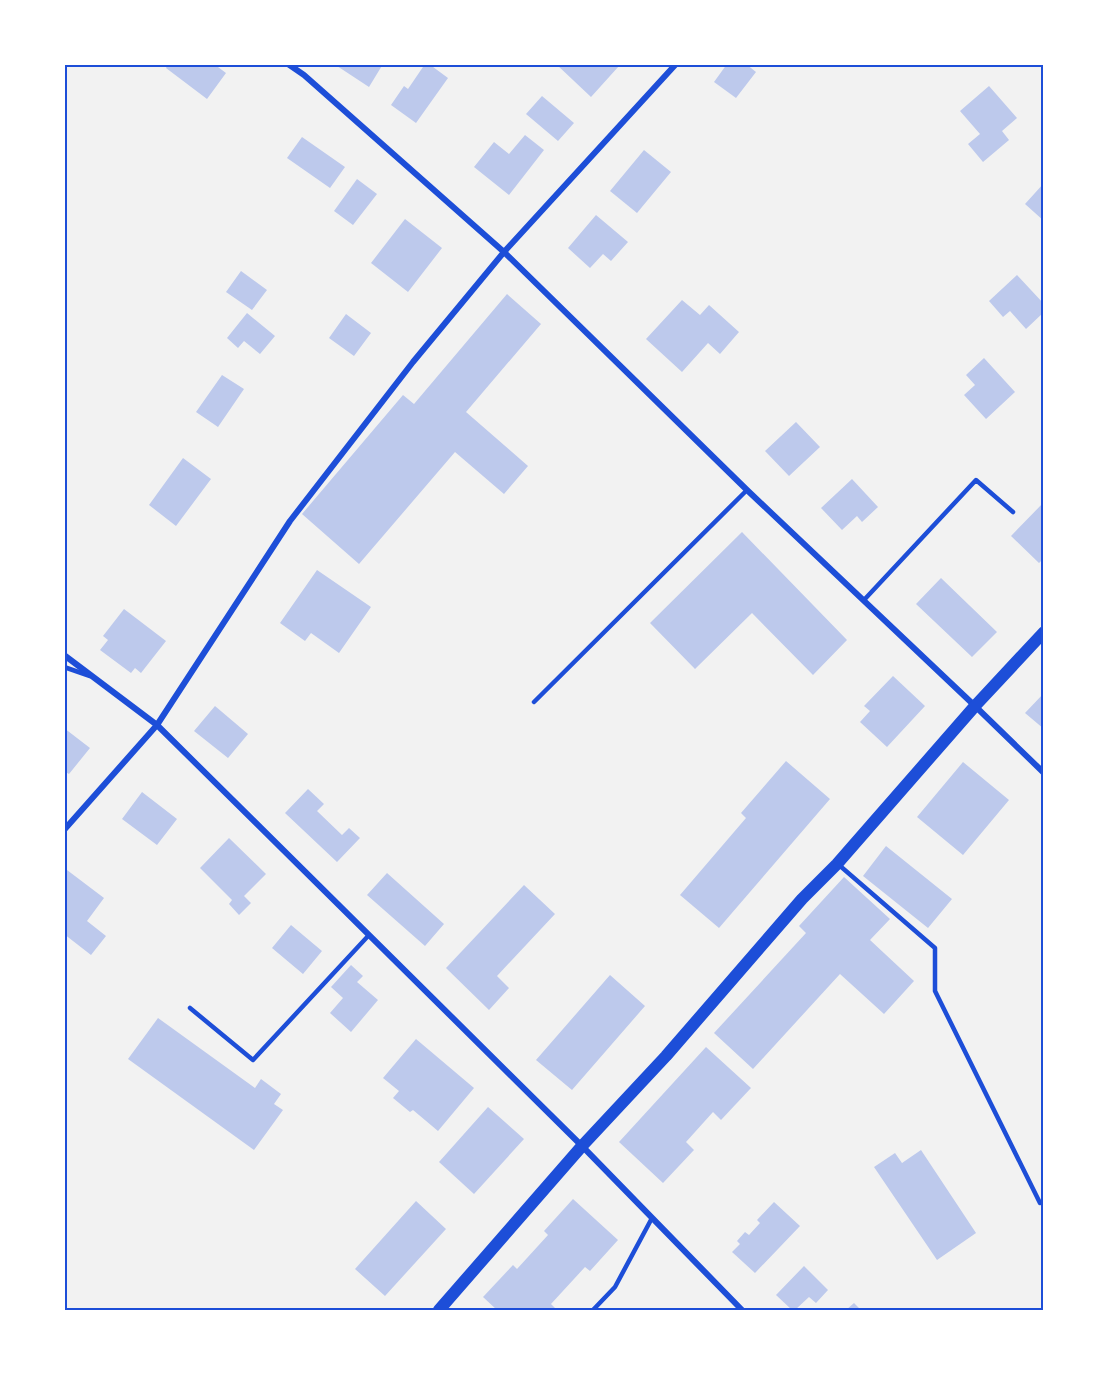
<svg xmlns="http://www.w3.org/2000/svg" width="1108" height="1375" font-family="'Source Sans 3',sans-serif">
	<rect width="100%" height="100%" fill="#f2f2f2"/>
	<path fill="#bdc9ec" d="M168,64H214L226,73L207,99L166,68Z
		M334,64H383L369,87Z
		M425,64H429L448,78L416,123L391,105L404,86L408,89Z
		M556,64H618L619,66L591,97Z
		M727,64H746L756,72L736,98L714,82Z
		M989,86L1017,118L1002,131L1009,140L983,162L968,144L980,134L960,111Z
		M542,96L574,123L558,141L526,114Z
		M525,135L544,150L509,195L474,167L494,142L509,154Z
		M302,137L345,167L330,188L287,158Z
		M644,150L671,172L637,213L610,191Z
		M357,179L377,194L353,225L334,211Z
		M1044,183V221L1025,204Z
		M596,215L628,242L611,261L603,254L590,268L568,248Z
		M405,219L442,248L408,292L371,263Z
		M241,271L267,290L252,310L226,292Z
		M1017,275L1044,304V312L1026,329L1010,311L1003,317L989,301Z
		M507,294L541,324L466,412L528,466L504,494L455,452L359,564L302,514L403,395L414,404Z
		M682,300L700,315L709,305L739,332L720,354L708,343L682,372L646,339Z
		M247,313L275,336L260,354L244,341L238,348L227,338Z
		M346,314L371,333L354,356L329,338Z
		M984,358L1015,392L986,419L964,395L975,385L966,375Z
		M222,375L244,389L218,427L196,412Z
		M796,422L820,447L789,476L765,451Z
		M183,458L211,479L176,526L149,505Z
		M852,479L878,507L862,522L857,516L842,530L821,508Z
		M1044,502V558L1039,563L1011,536Z
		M742,532L847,640L813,675L752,613L695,669L650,623Z
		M317,570L371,607L339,653L311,633L305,641L280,623Z
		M941,578L997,632L972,657L916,604Z
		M124,609L166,641L141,673L135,668L131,673L100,650L108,640L103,636Z
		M893,676L925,706L887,747L860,722L870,711L864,706Z
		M1044,693V729L1025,713Z
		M215,706L248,734L228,758L194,731Z
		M64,728L90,748L69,774L64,771Z
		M786,761L830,799L719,928L680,895L746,818L741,813Z
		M963,762L1009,800L963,855L917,817Z
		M308,789L324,804L317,811L342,835L349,828L360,838L337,862L285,813Z
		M142,792L177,819L157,845L122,819Z
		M229,838L266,874L244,896L251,903L239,915L229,904L232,900L200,868Z
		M886,846L952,899L928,928L863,876Z
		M67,870L104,898L87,921L106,936L91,955L64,934V873Z
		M387,873L444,924L425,946L367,895Z
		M844,877L890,919L870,940L914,981L884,1014L840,974L753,1069L714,1033L806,933L799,926Z
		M524,885L555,914L497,976L509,988L489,1010L446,968Z
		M291,925L322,951L303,974L272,948Z
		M351,965L363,976L357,982L378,1000L351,1032L330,1013L343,998L331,987Z
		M610,975L645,1006L572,1090L536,1060Z
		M158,1018L255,1088L261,1079L281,1094L274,1104L283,1110L254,1150L128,1059Z
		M416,1039L474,1088L438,1131L413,1110L410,1112L393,1098L399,1091L383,1078Z
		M706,1047L751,1088L721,1120L713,1112L686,1142L694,1150L663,1183L619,1142Z
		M488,1107L524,1139L474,1194L439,1162Z
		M921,1150L976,1233L937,1260L874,1167L895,1153L902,1163Z
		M573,1199L618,1240L590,1271L585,1267L551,1304L555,1308L554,1310H497L483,1297L513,1265L517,1269L548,1235L544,1231Z
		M416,1201L446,1229L385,1296L355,1269Z
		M774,1202L800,1226L755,1273L732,1252L740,1244L737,1241L745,1232L749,1235L760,1223L757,1220Z
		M804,1266L828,1290L816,1303L809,1297L795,1310H792L776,1295Z
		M854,1303L861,1310H846Z"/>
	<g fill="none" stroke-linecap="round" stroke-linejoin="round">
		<path stroke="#1d4ed8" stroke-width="4.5" d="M864,600L976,480L1013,512
			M64,667L90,676
			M534,702L747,490
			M839,865L935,948V991L1040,1203
			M190,1008L253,1060L369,935
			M593,1310L615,1287L652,1218"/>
		<path stroke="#1d4ed8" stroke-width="6" d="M288,64L304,75L504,252L747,490L975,706L1044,773
			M64,655L157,725L582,1146L742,1310
			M64,830L157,725L290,521L413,362L504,252L676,64"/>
		<path stroke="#1d4ed8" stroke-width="12" d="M439,1310L582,1146L666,1056L802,899L837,864L975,706L1044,632"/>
	</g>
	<rect width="1108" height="1375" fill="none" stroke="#ffffff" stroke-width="132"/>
	<rect x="66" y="66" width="976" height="1243" fill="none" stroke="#1d4ed8" stroke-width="2"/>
</svg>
